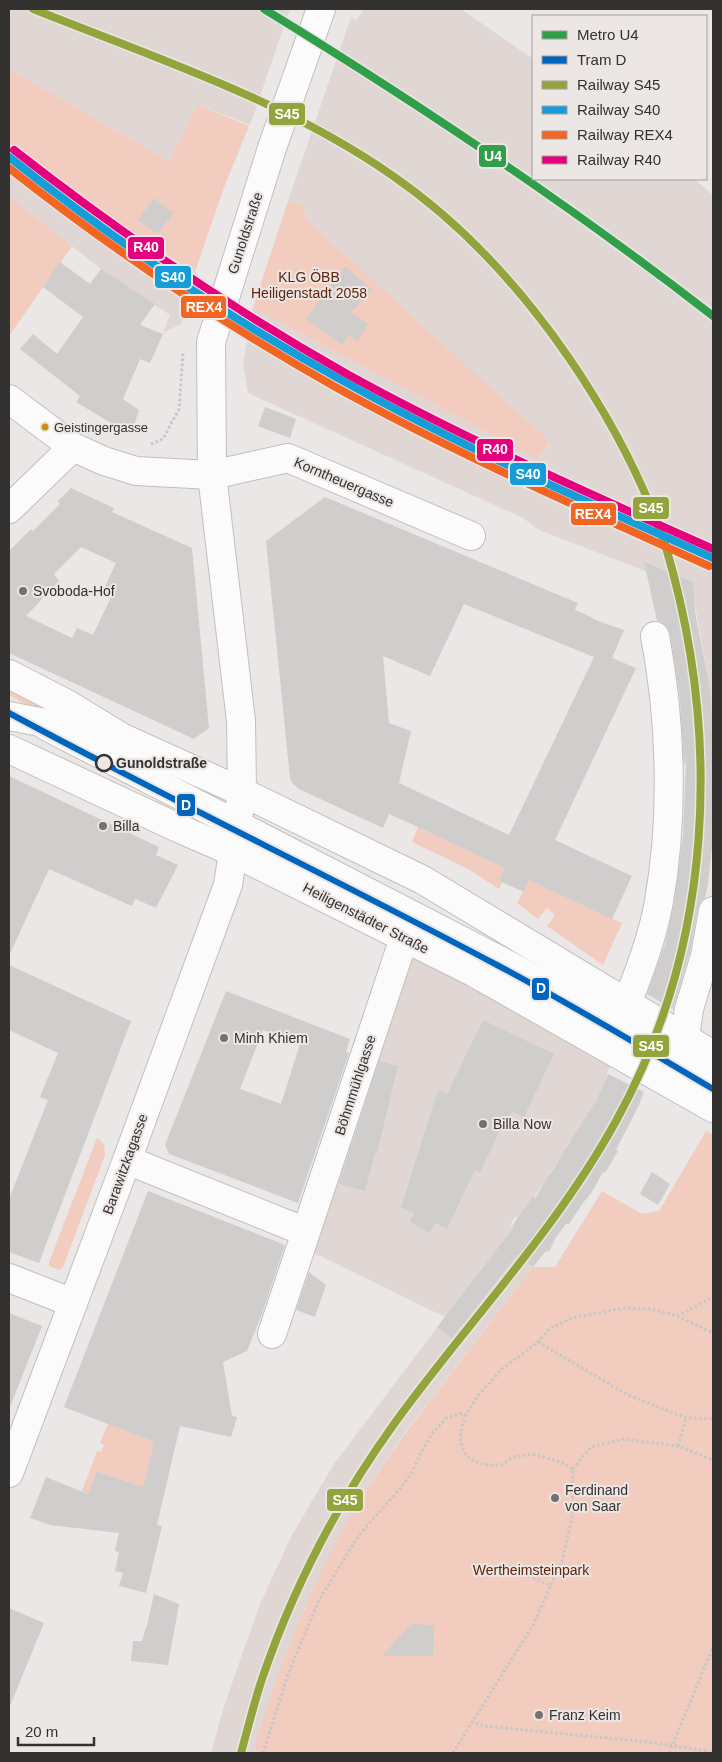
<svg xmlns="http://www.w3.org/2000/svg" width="722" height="1762" font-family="Arial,sans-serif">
	<rect width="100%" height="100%" fill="#eae7e6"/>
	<path fill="#e0d7d4" d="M9,9H290L250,125L198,105L169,161L9,69Z
		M364,9H461L533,59V179H694L713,195V727L710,688L692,589L539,530L523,518L248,393L243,363L253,308L537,459L550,443L305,218L304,206L288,201L351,17L356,20Z
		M9,141L143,240L195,272L198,276L181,324L163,333L170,315L101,269L9,197Z
		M404,938L616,1048L601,1091L588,1115L587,1114L585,1118L586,1119L572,1142L570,1141L567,1145L568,1146L549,1174L550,1175L534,1197H533L519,1219L515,1217L510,1225L514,1227L457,1301L517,1255L533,1267L406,1431L374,1477L339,1536L303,1612L254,1749L258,1750L257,1753H211L224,1706L260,1604L292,1535L334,1464L445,1317L314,1253L306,1232Z"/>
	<path fill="#f2ccbe" d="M9,69L169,161L198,105L249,126L223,190L195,272L143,240L9,141Z
		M9,197L72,246L9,336Z
		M288,201L304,206L305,218L550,442L537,459L253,308Z
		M9,682L78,715L44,714L9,695Z
		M418,827L504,868L499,881L502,883L499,889L468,869L412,842Z
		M529,880L622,923L603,965L547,926L555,915L547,908L538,919L517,903Z
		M706,1131L713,1135V1753H257L258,1750L254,1749C276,1676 303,1605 338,1538C367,1483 405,1433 443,1384C473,1345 503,1306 533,1267H555L602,1191L642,1214L659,1211Z
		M97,1138L104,1144L105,1155L63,1267L59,1270L49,1266V1262Z
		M108,1424L154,1442L144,1485L148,1489L98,1471L88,1494L82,1491L97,1451L101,1452L104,1445L100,1443Z"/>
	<path fill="#d0cdcd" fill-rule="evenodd" d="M154,198L173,213L158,234L138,220Z
		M60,262L90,284L101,269L155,304L140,325L163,334L150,363L140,359L123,399L139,410L134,425L111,423L76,402L80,396L20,349L33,334L57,354L83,317L43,287Z
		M345,266L372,290L351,312L368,324L358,341L349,335L342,345L306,319Z
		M265,407L296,419L290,438L258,426Z
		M71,488L114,508L112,512L192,548L209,728L194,739L9,653V551L31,529L33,531L60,504L58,501ZM81,547L116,563L103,591L112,595L93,635L77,628L72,638L26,616L59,581L54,574Z
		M325,497L578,603L575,610L593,618V619L624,630L612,658L636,668L555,840L632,876L612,919L529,880L524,892L499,881L504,868L418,827L389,814L383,828L299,789L292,783L290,778L266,541ZM464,604L594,657L509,835L399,783L411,731L389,723L383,656L430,676Z
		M644,562L693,582L695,612L710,688L713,727V836L708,884L705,898L701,901L698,908L690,952L673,1009L647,994L665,944L674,903L683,837L686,761L684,765L680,699L670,633L667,626L661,622L657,621Z
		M9,776L159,847L156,855L178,865L156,908L135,899L132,906L49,869L9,956Z
		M9,965L131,1021L39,1263L9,1252V1199L48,1100L40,1097L58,1053L9,1030Z
		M226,991L350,1039L346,1052L349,1053L298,1203L169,1154L165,1145ZM263,1030L300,1044L281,1104L240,1089Z
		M483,1020L554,1054L524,1117L512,1112L508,1121L505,1120L480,1172L475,1170L447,1229L435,1223L430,1233L410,1222L414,1213L401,1207L438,1090L447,1094Z
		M379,1061L398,1066L377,1153H375L365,1191L339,1184Z
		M608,1074L644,1092L639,1105L616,1150L618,1151L605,1173L603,1172L592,1192L583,1203L569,1224H566L556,1237L549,1252L546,1251L533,1267L517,1255L452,1338L437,1327L514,1227L512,1226L533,1196L535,1198L597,1099Z
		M652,1172L670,1184L658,1205L640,1194Z
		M148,1191L285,1245L262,1314L247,1351L223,1362L232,1416L237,1417L231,1437L180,1426L157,1525L162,1526L146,1593L119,1586L123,1573L115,1571L119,1552L115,1551L119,1533L50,1525L30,1518L46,1477L88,1494L97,1471L143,1487L154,1442L64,1407Z
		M309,1272L326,1285L315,1317L296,1310Z
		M9,1313L42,1326L10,1407H9Z
		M154,1594L179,1604L168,1665L131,1661L133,1641H142L146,1627L147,1626Z
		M9,1608L44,1623L10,1706H9Z
		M411,1624L434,1625L433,1656H382Z"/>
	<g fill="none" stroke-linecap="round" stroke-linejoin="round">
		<defs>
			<path id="minor" d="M9,399L73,447L104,461L136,471L212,475L288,458L471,536
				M9,509L73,447
				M9,674L67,704L121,737
				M46,726L499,960L589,1009L713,1083
				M627,1003C640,970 653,936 659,901C674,816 671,720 655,636
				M685,1038L689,1009L705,956L713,911
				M127,1160L306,1232
				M9,1278L73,1303
				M272,1334L404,938"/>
			<path id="major" d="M9,716L123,738L242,792L423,880L713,1055
				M9,749L178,828L233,852L473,972L713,1108
				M9,1473L127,1160L228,885L242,792L241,721L212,475L211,342L272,148L321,9"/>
		</defs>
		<use href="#minor" stroke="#c1bfbe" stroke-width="30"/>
		<use href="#major" stroke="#c1bfbe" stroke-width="30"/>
		<path stroke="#c7c7c7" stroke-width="3" stroke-dasharray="2.5 2.5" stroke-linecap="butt" d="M151,444L163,439L179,409L183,353
			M677,1316L713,1297
			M538,1342L628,1395L686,1418L713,1419
			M678,1446L686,1418
			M573,1469L591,1447L624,1439L678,1446L713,1460
			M510,1568L552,1586
			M471,1722L484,1726L649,1742L713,1752
			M263,1753L288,1674L319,1600L359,1535L399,1490L412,1472L424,1447L433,1432L447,1418L462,1413L466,1415
			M453,1753L533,1625L562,1561L572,1517L573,1469L561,1462L532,1454L513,1457L501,1465H484L470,1459L464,1452L460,1439L462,1426L466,1415L477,1397L502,1369L538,1342L549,1329L572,1318L624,1308L651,1309L677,1316L713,1333
			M669,1753L713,1647"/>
		<use href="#minor" stroke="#fcfbfb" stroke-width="28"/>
		<use href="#major" stroke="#fcfbfb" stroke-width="28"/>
		<defs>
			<path id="rail-1" d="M33,9C156,58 284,100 393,176C464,225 520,287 569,358C608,415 642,478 665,544C722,735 714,944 616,1121C555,1232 467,1323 394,1424C338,1502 293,1588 262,1679C254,1703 248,1728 241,1753"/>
			<path id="rail-2" d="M9,157C115,241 226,317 345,382C464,448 589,503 713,558"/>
			<path id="rail-3" d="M9,168C113,250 223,324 339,389C459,455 585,510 709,566"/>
			<path id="rail-4" d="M14,150C120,233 230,308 347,374C465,439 590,494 713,549"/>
		</defs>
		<use href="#rail-1" stroke="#ece6e4" stroke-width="11"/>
		<use href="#rail-2" stroke="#ece6e4" stroke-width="11"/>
		<use href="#rail-3" stroke="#ece6e4" stroke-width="11"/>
		<use href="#rail-4" stroke="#ece6e4" stroke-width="11"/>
		<use href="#rail-1" stroke="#94a43d" stroke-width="8"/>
		<use href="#rail-2" stroke="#159dd9" stroke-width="8"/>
		<use href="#rail-3" stroke="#f26522" stroke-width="8"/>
		<use href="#rail-4" stroke="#e5007d" stroke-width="8"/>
		<defs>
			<path id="tram-1" d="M9,713C170,800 336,879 497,965C571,1004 642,1047 713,1089"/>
		</defs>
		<use href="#tram-1" stroke="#ece6e4" stroke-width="10"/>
		<use href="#tram-1" stroke="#0065bd" stroke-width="6"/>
		<defs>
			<path id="metro-1" d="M264,9C419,104 569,204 713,316"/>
		</defs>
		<use href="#metro-1" stroke="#ece6e4" stroke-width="11"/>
		<use href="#metro-1" stroke="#319f49" stroke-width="8"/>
	</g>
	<circle fill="#d08f0a" stroke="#ece6e4" stroke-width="2" cx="45" cy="427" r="4.5"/>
	<g fill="#747170" stroke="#ece6e4" stroke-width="2">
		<circle cx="23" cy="591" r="5"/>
		<circle cx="103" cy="826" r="5"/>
		<circle cx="224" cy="1038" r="5"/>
		<circle cx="483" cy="1124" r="5"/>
		<circle cx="555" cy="1498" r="5"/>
		<circle cx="539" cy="1715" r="5"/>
	</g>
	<circle fill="#ece6e4" stroke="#343131" stroke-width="2.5" cx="104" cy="763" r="8"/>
	<g text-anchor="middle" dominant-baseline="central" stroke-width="4" stroke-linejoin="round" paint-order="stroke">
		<g font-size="13" fill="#343131" stroke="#ece6e4" text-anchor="start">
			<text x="54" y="427">Geistingergasse</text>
		</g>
		<g font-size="14" fill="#343131" stroke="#ece6e4">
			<text transform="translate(245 233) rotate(-72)">Gunoldstraße</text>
			<text transform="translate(344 482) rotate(23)">Korntheuergasse</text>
			<text transform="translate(366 918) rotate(27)">Heiligenstädter Straße</text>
			<text transform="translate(355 1085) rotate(-72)">Böhmmühlgasse</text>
			<text transform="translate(125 1164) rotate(-70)">Barawitzkagasse</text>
		</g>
		<g font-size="14" fill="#5e240d" stroke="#ece6e4">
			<text x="309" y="277">KLG ÖBB<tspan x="309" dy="16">Heiligenstadt 2058</tspan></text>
			<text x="531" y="1570">Wertheimsteinpark</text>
		</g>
		<g font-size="14" fill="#343131" stroke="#ece6e4" text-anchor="start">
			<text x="33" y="591">Svoboda-Hof</text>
			<text x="113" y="826">Billa</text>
			<text x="234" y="1038">Minh Khiem</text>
			<text x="493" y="1124">Billa Now</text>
			<text x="565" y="1490">Ferdinand<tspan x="565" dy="16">von Saar</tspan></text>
			<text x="549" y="1715">Franz Keim</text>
		</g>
		<g font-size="14" font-weight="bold" fill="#343131" stroke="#ece6e4" text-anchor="start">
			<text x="116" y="763">Gunoldstraße</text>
		</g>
	</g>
	<g stroke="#ece6e4" stroke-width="2">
		<rect x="268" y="102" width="38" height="24" rx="5" fill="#94a43d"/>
		<rect x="478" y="144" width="29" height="24" rx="5" fill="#319f49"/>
		<rect x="127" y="236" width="38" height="24" rx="5" fill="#e5007d"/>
		<rect x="154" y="265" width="38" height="24" rx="5" fill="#159dd9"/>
		<rect x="180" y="295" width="47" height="24" rx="5" fill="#f26522"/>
		<rect x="476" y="438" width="38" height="24" rx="5" fill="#e5007d"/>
		<rect x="509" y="462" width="38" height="24" rx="5" fill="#159dd9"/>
		<rect x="632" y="496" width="38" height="24" rx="5" fill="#94a43d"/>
		<rect x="570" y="502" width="47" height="24" rx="5" fill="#f26522"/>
		<rect x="176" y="793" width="20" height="24" rx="5" fill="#0065bd"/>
		<rect x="531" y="977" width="19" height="24" rx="5" fill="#0065bd"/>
		<rect x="632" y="1034" width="38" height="24" rx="5" fill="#94a43d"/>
		<rect x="326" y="1488" width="38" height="24" rx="5" fill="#94a43d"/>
	</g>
	<g font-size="14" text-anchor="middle" font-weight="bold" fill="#fff">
		<text x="287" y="119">S45</text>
		<text x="493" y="161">U4</text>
		<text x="146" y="252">R40</text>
		<text x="173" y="282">S40</text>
		<text x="204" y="312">REX4</text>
		<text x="495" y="454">R40</text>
		<text x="528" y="479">S40</text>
		<text x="651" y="513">S45</text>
		<text x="593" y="519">REX4</text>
		<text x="186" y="810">D</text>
		<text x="541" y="993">D</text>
		<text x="651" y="1051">S45</text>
		<text x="345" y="1505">S45</text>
	</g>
	<rect width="722" height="1762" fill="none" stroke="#343131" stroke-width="20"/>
	<rect x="532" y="15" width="175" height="165" fill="#ece6e4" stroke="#a29e9c"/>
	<rect x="542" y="31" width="25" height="8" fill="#319f49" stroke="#a29e9c"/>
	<text x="577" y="40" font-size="15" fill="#343131">Metro U4</text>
	<rect x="542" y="56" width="25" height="8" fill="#0065bd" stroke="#a29e9c"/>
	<text x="577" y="65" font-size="15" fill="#343131">Tram D</text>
	<rect x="542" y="81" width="25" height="8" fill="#94a43d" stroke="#a29e9c"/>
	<text x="577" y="90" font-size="15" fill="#343131">Railway S45</text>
	<rect x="542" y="106" width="25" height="8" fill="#159dd9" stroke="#a29e9c"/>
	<text x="577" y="115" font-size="15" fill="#343131">Railway S40</text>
	<rect x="542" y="131" width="25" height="8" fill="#f26522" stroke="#a29e9c"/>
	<text x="577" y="140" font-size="15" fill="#343131">Railway REX4</text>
	<rect x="542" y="156" width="25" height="8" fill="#e5007d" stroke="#a29e9c"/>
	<text x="577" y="165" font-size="15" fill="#343131">Railway R40</text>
	<path d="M18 1737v8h76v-8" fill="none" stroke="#343131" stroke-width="2.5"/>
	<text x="25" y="1737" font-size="15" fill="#343131" stroke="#ece6e4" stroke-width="4" paint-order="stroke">20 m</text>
</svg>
